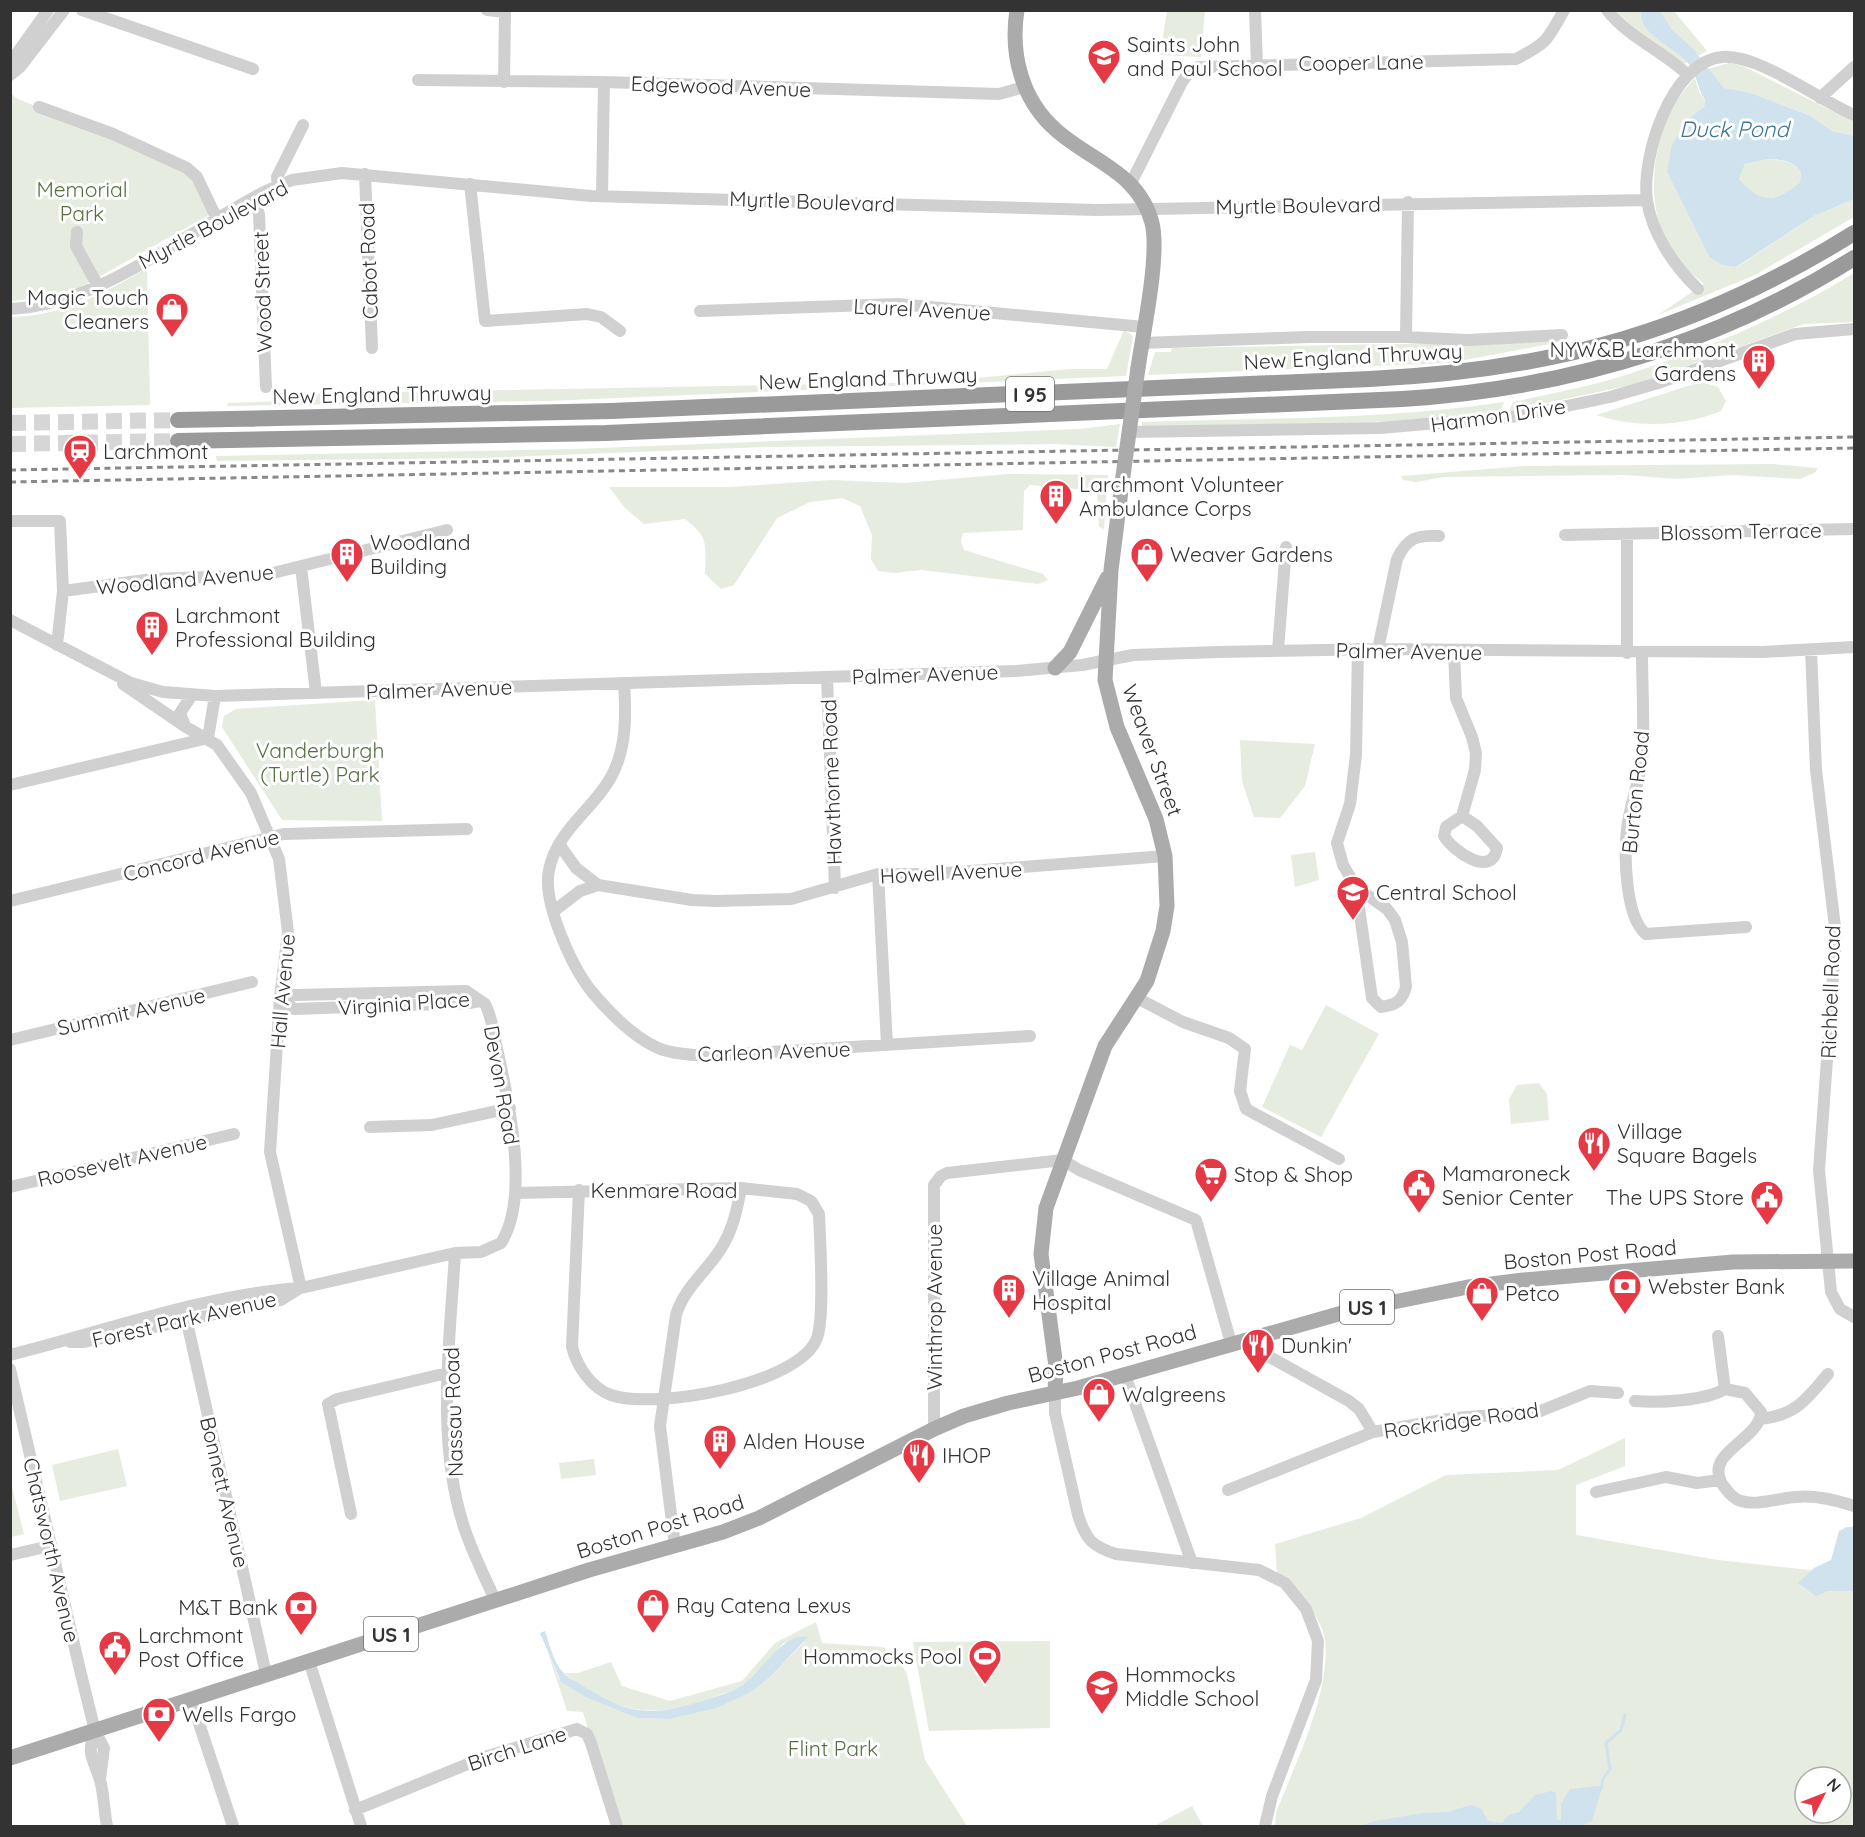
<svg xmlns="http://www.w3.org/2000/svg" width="1865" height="1837" font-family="Quicksand,sans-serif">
	<rect width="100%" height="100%" fill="#fff"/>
	<path fill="#e6ecdf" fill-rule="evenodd" d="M1167,11H1205L1201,57L1160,55Z
		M1616,11H1674L1707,51L1684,64L1637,32Z
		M1729,63L1743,66L1854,122V136L1832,131L1811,116L1748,92L1724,88L1707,69Z
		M1695,78L1699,92L1705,101L1704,107L1688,119L1667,172L1709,257L1722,265L1737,267L1814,216L1854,199V217L1755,275L1658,315L1704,284C1696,277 1687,270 1680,262C1645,222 1649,157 1670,112C1676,99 1686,88 1695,78Z
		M10,93L18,99L187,168L214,212L81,287L52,296L11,301Z
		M1763,160C1779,160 1792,159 1801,172L1800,182C1776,203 1760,205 1739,179L1745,164Z
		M147,268L150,405L11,408V317C63,316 103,294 147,268Z
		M1854,273V322L1804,324L1636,384L1509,411L1513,402C1554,393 1598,385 1638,371C1714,346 1786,315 1854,273Z
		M1124,330L1133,336L1126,376L547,401L227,406L228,403L281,401L299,394L935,382L1069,369H1107Z
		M1567,341L1448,363L1148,375L1155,352H1171L1172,348Z
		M1701,382L1718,387L1726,401L1721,411C1680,427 1638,428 1596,415Z
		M1504,402L1499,414L1452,420L1142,427V422C1262,418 1385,420 1504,402Z
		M1120,424L1116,447L1055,444L764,447L481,458L217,461L216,456L574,449L1079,429Z
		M1773,464L1817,468L1816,472L1800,479L1732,475L1676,479L1626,475L1444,477L1416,482L1403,480L1401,476L1525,466Z
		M1008,474L1108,475L1104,529L1099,527L1097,491L1030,485L1024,491L1023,530L963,533L961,541L964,550L1043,574L1048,580L1038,584L921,570L894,573L878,571L871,559L872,535L860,506L842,498L810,502L777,518L734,585L721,589L705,574C706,545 709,537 685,519L644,524L625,508L609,487H730L831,480L905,483Z
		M375,700L382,821L282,820L222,727L224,716L236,709Z
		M1240,740L1315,744L1305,786L1280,818L1254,817L1242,781Z
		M1315,852L1319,880L1295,887L1291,855Z
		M1326,1005L1379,1034L1321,1137L1262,1107L1290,1045L1302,1050Z
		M1539,1083L1547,1094L1549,1120L1511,1124L1509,1099L1517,1085Z
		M1625,1438V1466L1576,1485V1535L1718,1560L1854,1575V1826H1275L1276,1813C1295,1764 1331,1693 1325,1640C1321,1612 1295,1592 1277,1573L1275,1544L1361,1518L1446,1475L1558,1470ZM1805,1777H1841V1813H1805Z
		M118,1449L127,1486L60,1501L52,1465Z
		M594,1459L596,1475L561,1479L559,1463Z
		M11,1483L24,1534L11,1537H10Z
		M816,1622L822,1643L883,1647L898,1659L907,1674L925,1760L967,1826H617L583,1712L567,1711L547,1650L559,1679L570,1687L637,1718L669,1719L771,1676L805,1641L783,1643C771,1659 758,1675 741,1686C732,1692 720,1694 711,1698C665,1715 630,1717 588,1689C574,1680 561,1674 555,1659L561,1670L565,1673H578L611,1662L622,1686L670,1701L742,1681L775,1643Z
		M1050,1641V1728L929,1731L913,1642Z
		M1192,1806L1203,1826H1154Z"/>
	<path fill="#cfe2ee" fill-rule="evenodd" d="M1641,11H1660L1672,30L1692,48L1724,88L1748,92L1811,116L1832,131L1854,136V199L1814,216L1736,267L1722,265L1709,257L1667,172L1672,145L1688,119L1704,107L1705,100C1697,89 1697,72 1687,62C1673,46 1639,35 1641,11ZM1763,160C1778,159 1792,159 1801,172L1800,182C1776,203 1760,204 1739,179L1745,164Z
		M1847,1527H1854V1591H1828L1816,1596L1798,1583L1814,1568L1831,1560L1839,1531Z
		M545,1631C549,1643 553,1659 560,1669C565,1676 575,1681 582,1685C628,1715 651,1717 702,1701C714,1697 730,1693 741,1686C762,1673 782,1632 808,1637L771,1676L749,1693L716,1708L669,1719L637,1718L584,1696L561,1682L540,1633Z
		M1599,1786L1602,1788L1592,1821L1584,1825L1361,1826L1375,1821L1423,1813L1448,1812L1471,1805L1482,1809L1488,1821L1502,1823L1509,1815L1519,1812L1535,1795L1552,1791L1556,1793L1557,1820H1561V1804L1570,1789Z"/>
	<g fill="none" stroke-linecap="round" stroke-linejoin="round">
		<path stroke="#cfe2ee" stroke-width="3" d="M1601,1789L1603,1779L1610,1769L1606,1743L1621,1730L1625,1715
			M1841,1796L1854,1794"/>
		<path stroke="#d6d6d6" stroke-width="16" stroke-dasharray="16 8" stroke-linecap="butt" d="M10,423L178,420
			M10,444L178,441"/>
		<path stroke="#d0d0d0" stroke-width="12" d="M82,10L253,69
			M487,10L505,12
			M1255,10L1257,65
			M1607,10C1629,38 1663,51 1688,75
			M10,63L48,10
			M10,75L20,67L64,10
			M418,80L604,82L999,94L1024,87
			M504,82L505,10
			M1820,98L1854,67
			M39,107L113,134L187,168L197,177L217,219
			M365,174L372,348
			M1131,183L1182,82L1189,72L1198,67L1516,59C1547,43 1547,41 1564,10
			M470,184L485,321L587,314L601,317L620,331
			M278,186L277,177L303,125
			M602,196L604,82
			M253,198L259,214L266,387
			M77,232L76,246L98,286
			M1698,289C1674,266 1652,234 1647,200C1641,157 1671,62 1722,57C1759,54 1819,100 1854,115
			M10,309C101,305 187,231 266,191L292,180L342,173L591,196L1097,210L1647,200
			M700,311L898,304L1144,327
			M1406,337L1408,202
			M1142,343L1308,337H1406L1467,340L1562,335
			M1129,432L1380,428L1519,416L1610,397L1658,383L1795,334L1854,329
			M10,521H60L63,591L57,645
			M1565,535L1854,529
			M301,567L316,693
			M63,591L153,579L265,575L447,530
			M10,620L131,683L163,692L215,696L1016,671L1082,665L1133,655L1218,652L1378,649L1762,652L1854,647
			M1378,649L1397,559C1407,538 1416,535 1439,536
			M1278,650L1286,547
			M1811,650L1816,770L1836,935L1819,1170L1831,1292L1840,1309L1854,1317
			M1454,651L1456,698L1472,737L1476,753L1475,770L1462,816
			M1642,652C1642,684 1644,716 1643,748C1642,776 1630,802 1627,829C1624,855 1625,917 1646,934L1746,927
			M1627,653V534
			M827,677L835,888
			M624,683C626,714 627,748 611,777C593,810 557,830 549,870C542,902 572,967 592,992C609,1012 633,1037 658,1048C672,1054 692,1055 707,1056L1030,1036
			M123,684L186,727L217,745L251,793L279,859L288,932L280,998L270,1152L301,1288
			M185,726L180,713L192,695
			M208,738L215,696
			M10,785L208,738
			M1462,816L1477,826L1497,848C1492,879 1453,851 1444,836L1446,827Z
			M559,844L576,868L598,885L692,900L716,901L791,899L878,874H932L1165,856
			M878,874L887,1045
			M1356,887L1387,909L1395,920L1402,942L1406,987C1402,1002 1395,1005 1381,1007L1372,998Z
			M1356,887L1343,865L1337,843L1350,804L1356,755L1358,649
			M10,901L284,834L467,829
			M554,911L580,891L598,885
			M280,998L294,1009L469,1003L480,1001
			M1137,998L1183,1022L1229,1038L1245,1049L1240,1091L1246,1109L1339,1159
			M10,1040L252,982
			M370,1127L432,1125L510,1108
			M10,1187L234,1134
			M515,1193L741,1188L797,1194L811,1201L819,1214C820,1241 825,1316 817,1338C800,1385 653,1410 611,1395C591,1388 577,1366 572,1347L579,1190
			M455,1253C450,1341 436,1438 463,1524C471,1550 484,1575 495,1600
			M184,1309L266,1674
			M1718,1336L1725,1389
			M1247,1339L1266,1355L1349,1401L1359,1409L1373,1432L1454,1418L1538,1412L1590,1391L1618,1393
			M70,1342H84L281,1300L300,1288
			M10,1355C103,1332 206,1294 301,1288L455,1253L481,1252L501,1243C530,1198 509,1103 498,1053C494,1037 493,1019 485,1004L466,991L295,995L280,998
			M10,1369L80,1670L95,1731L104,1748L100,1779
			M1125,1375L1192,1563
			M1725,1389L1745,1393L1761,1412C1760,1440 1706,1451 1721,1482C1725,1489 1733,1499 1741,1501C1757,1506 1779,1498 1796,1497C1816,1495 1835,1500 1854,1506
			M1055,1392V1413L1078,1515C1086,1540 1092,1546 1116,1554L1259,1570L1285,1583L1306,1609L1318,1641L1316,1680L1272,1796L1265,1826
			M1635,1401C1659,1403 1705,1401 1725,1389
			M1761,1419C1796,1415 1806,1400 1828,1374
			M934,1429V1185L941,1176L947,1173L1063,1160L1079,1170L1196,1220L1231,1343
			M1228,1490L1373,1432
			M1596,1492L1666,1477L1697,1483L1720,1480
			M351,1514L328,1404L337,1399L447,1373
			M675,1546L660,1426L676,1315C684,1288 706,1272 720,1250C733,1230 737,1210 741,1188
			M10,1555L50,1546
			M309,1661L361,1826
			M191,1699L233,1826
			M95,1731C86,1755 93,1757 100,1780C104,1794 104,1811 107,1826
			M355,1810L485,1757L577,1729L587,1734L591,1743L617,1826"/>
		<path stroke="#ababab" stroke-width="15" d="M1017,10C1010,55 1022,100 1056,130C1092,162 1139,172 1152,223C1160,255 1143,333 1138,368
			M1055,668L1070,652L1107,578
			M1055,1392L1056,1367L1041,1254L1046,1208L1105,1046L1147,981L1163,931L1167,906L1165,856L1156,819L1117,727L1105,680L1111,570L1122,483
			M10,1758L589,1570L723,1532L759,1518L934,1429L964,1416L1008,1403L1078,1388L1349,1311L1468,1287L1523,1280L1733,1262L1854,1261"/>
		<path stroke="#9a9a9a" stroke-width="16" d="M178,420L611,411L1370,379C1555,370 1697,331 1854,233
			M178,441L606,433L1402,399C1563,389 1717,344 1854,258"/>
		<path stroke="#888" stroke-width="3" stroke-dasharray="6 4.5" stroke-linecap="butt" d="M10,470L1854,437
			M10,482L1854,448"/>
		<path stroke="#ababab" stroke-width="15" d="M1122,483L1138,368"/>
	</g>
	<defs>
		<symbol id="school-pin" viewBox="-11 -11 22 30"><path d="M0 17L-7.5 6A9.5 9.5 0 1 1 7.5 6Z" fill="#e63946" stroke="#fff"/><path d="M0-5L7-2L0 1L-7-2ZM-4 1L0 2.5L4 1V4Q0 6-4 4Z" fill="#fff"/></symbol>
		<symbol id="shop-pin" viewBox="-11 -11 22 30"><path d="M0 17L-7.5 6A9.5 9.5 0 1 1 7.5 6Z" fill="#e63946" stroke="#fff"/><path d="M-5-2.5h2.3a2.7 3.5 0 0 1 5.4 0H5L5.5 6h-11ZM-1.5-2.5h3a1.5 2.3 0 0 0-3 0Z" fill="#fff"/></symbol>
		<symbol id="building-pin" viewBox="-11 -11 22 30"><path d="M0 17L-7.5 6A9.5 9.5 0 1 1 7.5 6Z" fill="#e63946" stroke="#fff"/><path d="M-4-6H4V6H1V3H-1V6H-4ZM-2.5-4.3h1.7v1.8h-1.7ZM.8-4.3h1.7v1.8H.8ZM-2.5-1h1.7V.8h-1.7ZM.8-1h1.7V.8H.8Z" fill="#fff"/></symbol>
		<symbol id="station-pin" viewBox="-11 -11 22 30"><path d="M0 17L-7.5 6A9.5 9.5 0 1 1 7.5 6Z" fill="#e63946" stroke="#fff"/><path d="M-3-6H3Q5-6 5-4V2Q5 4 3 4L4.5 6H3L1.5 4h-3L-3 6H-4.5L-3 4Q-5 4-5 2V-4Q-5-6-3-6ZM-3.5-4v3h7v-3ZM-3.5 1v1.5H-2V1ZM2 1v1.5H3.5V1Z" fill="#fff"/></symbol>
		<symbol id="restaurant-pin" viewBox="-11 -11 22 30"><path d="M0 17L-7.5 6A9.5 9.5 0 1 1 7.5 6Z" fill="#e63946" stroke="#fff"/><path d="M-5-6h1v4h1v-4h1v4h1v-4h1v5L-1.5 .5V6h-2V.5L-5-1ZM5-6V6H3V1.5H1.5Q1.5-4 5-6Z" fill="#fff"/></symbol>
		<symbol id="supermarket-pin" viewBox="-11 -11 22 30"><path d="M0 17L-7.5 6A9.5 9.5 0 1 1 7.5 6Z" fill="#e63946" stroke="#fff"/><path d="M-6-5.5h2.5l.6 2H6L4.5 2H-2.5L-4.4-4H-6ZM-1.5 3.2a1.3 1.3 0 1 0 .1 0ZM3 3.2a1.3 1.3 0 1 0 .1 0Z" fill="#fff"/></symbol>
		<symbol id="civic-pin" viewBox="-11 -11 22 30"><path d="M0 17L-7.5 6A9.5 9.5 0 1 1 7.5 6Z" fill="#e63946" stroke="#fff"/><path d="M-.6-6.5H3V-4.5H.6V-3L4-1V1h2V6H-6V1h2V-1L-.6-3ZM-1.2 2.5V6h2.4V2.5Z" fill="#fff"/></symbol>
		<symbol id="bank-pin" viewBox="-11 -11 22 30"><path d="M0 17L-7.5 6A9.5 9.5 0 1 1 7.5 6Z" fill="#e63946" stroke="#fff"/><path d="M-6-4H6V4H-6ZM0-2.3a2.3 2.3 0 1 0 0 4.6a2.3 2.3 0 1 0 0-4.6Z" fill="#fff"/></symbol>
		<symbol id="stadium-pin" viewBox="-11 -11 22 30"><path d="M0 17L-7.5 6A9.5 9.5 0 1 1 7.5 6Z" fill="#e63946" stroke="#fff"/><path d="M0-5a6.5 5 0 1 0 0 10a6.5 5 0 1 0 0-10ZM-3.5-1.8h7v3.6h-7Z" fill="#fff"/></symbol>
	</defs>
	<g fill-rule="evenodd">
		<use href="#school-pin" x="1085" y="37" width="38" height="52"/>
		<use href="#shop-pin" x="153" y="290" width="38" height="52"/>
		<use href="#building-pin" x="1740" y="342" width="38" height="52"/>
		<use href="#station-pin" x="61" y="432" width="38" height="52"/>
		<use href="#building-pin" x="1037" y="477" width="38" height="52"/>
		<use href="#building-pin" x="328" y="535" width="38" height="52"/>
		<use href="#shop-pin" x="1128" y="535" width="38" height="52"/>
		<use href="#building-pin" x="133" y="608" width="38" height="52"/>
		<use href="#school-pin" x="1334" y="873" width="38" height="52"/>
		<use href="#restaurant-pin" x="1575" y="1124" width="38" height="52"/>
		<use href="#supermarket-pin" x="1192" y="1155" width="38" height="52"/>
		<use href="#civic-pin" x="1400" y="1166" width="38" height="52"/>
		<use href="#civic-pin" x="1748" y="1178" width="38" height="52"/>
		<use href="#bank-pin" x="1606" y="1267" width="38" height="52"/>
		<use href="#building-pin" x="990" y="1271" width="38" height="52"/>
		<use href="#shop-pin" x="1463" y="1274" width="38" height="52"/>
		<use href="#restaurant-pin" x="1239" y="1326" width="38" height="52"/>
		<use href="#shop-pin" x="1080" y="1375" width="38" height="52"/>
		<use href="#building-pin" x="701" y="1422" width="38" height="52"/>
		<use href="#restaurant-pin" x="900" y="1436" width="38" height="52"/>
		<use href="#shop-pin" x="634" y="1586" width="38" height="52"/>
		<use href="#bank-pin" x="282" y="1588" width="38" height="52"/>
		<use href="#civic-pin" x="96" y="1628" width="38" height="52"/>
		<use href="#stadium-pin" x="966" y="1637" width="38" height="52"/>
		<use href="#school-pin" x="1083" y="1667" width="38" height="52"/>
		<use href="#bank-pin" x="140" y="1695" width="38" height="52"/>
	</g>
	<g text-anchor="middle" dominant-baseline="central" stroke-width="6" stroke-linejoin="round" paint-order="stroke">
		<g fill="#fff" stroke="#707070" stroke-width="1.5">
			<rect x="1006" y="377" width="48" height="34" rx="4.5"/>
			<rect x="1340" y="1290" width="54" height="34" rx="4.5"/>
			<rect x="364" y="1617" width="54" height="34" rx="4.5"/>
		</g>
		<g font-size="20" font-weight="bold" fill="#333">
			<text x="1030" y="394">I 95</text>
			<text x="1367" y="1307">US 1</text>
			<text x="391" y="1634">US 1</text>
		</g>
		<g font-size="21" fill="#333" stroke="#fff" text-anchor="start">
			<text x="1127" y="44">Saints John<tspan x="1127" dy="24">and Paul School</tspan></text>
			<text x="149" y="297" text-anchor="end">Magic Touch<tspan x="149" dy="24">Cleaners</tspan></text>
			<text x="1736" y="349" text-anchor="end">NYW&amp;B Larchmont<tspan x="1736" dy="24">Gardens</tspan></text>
			<text x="103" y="451">Larchmont</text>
			<text x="1079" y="484">Larchmont Volunteer<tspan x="1079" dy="24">Ambulance Corps</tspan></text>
			<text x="370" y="542">Woodland<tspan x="370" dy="24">Building</tspan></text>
			<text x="1170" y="554">Weaver Gardens</text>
			<text x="175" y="615">Larchmont<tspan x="175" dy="24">Professional Building</tspan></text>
			<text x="1376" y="892">Central School</text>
			<text x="1617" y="1131">Village<tspan x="1617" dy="24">Square Bagels</tspan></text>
			<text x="1442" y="1173">Mamaroneck<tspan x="1442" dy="24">Senior Center</tspan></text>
			<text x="1234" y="1174">Stop &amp; Shop</text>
			<text x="1744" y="1197" text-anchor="end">The UPS Store</text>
			<text x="1032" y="1278">Village Animal<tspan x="1032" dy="24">Hospital</tspan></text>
			<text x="1648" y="1286">Webster Bank</text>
			<text x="1505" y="1293">Petco</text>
			<text x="1281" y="1345">Dunkin'</text>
			<text x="1122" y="1394">Walgreens</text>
			<text x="743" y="1441">Alden House</text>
			<text x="942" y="1455">IHOP</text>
			<text x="676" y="1605">Ray Catena Lexus</text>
			<text x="278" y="1607" text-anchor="end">M&amp;T Bank</text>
			<text x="138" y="1635">Larchmont<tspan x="138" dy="24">Post Office</tspan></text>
			<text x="962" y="1656" text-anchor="end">Hommocks Pool</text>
			<text x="1125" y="1674">Hommocks<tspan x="1125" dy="24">Middle School</tspan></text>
			<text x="182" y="1714">Wells Fargo</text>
		</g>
		<g font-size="21" fill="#333" stroke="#fff">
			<text transform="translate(1361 62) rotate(-1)">Cooper Lane</text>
			<text transform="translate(721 86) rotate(2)">Edgewood Avenue</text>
			<text transform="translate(812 201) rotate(2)">Myrtle Boulevard</text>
			<text transform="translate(1298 205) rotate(-1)">Myrtle Boulevard</text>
			<text transform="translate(213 224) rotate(-28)">Myrtle Boulevard</text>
			<text transform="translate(368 261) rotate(-92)">Cabot Road</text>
			<text transform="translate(262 292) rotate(-92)">Wood Street</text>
			<text transform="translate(922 309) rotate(3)">Laurel Avenue</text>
			<text transform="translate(1353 356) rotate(-3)">New England Thruway</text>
			<text transform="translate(868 378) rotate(-2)">New England Thruway</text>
			<text transform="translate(382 394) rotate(-1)">New England Thruway</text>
			<text transform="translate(1498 415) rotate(-8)">Harmon Drive</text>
			<text transform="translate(1741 531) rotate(-1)">Blossom Terrace</text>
			<text transform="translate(185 579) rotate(-5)">Woodland Avenue</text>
			<text transform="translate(1409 651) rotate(1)">Palmer Avenue</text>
			<text transform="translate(925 674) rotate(-2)">Palmer Avenue</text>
			<text transform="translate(439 689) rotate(-2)">Palmer Avenue</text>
			<text transform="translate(1153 750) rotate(70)">Weaver Street</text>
			<text transform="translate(831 782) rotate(-92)">Hawthorne Road</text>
			<text transform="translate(1635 792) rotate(-84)">Burton Road</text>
			<text transform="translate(201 855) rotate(-14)">Concord Avenue</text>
			<text transform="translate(951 872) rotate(-3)">Howell Avenue</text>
			<text transform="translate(282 991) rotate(-85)">Hall Avenue</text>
			<text transform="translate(1830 992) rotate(-88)">Richbell Road</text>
			<text transform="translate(404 1003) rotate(-4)">Virginia Place</text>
			<text transform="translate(131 1011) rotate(-13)">Summit Avenue</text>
			<text transform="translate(774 1051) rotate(-2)">Carleon Avenue</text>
			<text transform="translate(502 1085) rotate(80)">Devon Road</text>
			<text transform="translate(122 1160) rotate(-13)">Roosevelt Avenue</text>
			<text x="664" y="1190">Kenmare Road</text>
			<text transform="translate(1590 1254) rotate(-5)">Boston Post Road</text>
			<text transform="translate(934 1307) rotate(-90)">Winthrop Avenue</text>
			<text transform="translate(184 1319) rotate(-13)">Forest Park Avenue</text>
			<text transform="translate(1112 1353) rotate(-15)">Boston Post Road</text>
			<text transform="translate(453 1412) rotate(-92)">Nassau Road</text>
			<text transform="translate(1461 1420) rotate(-8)">Rockridge Road</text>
			<text transform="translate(225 1492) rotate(77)">Bonnett Avenue</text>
			<text transform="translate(660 1526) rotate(-17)">Boston Post Road</text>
			<text transform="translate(52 1550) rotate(77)">Chatsworth Avenue</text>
			<text transform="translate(517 1748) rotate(-18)">Birch Lane</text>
		</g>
		<g font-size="21" fill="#56703f" stroke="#fff">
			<text x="82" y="189">Memorial<tspan x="82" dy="24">Park</tspan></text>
			<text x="320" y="750">Vanderburgh<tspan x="320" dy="24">(Turtle) Park</tspan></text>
			<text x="833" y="1748">Flint Park</text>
		</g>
		<g font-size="22" font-style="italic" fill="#3f7597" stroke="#fff">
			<text x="1734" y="129">Duck Pond</text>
		</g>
	</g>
	<rect width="1865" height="1837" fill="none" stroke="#333333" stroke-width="24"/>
	<g transform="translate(1823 1795) rotate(48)"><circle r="28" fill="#ffffff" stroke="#adadad" stroke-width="1.5"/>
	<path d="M0-4.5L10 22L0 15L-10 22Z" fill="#e63946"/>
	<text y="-9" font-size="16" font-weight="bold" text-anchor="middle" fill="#333333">N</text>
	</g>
</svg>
